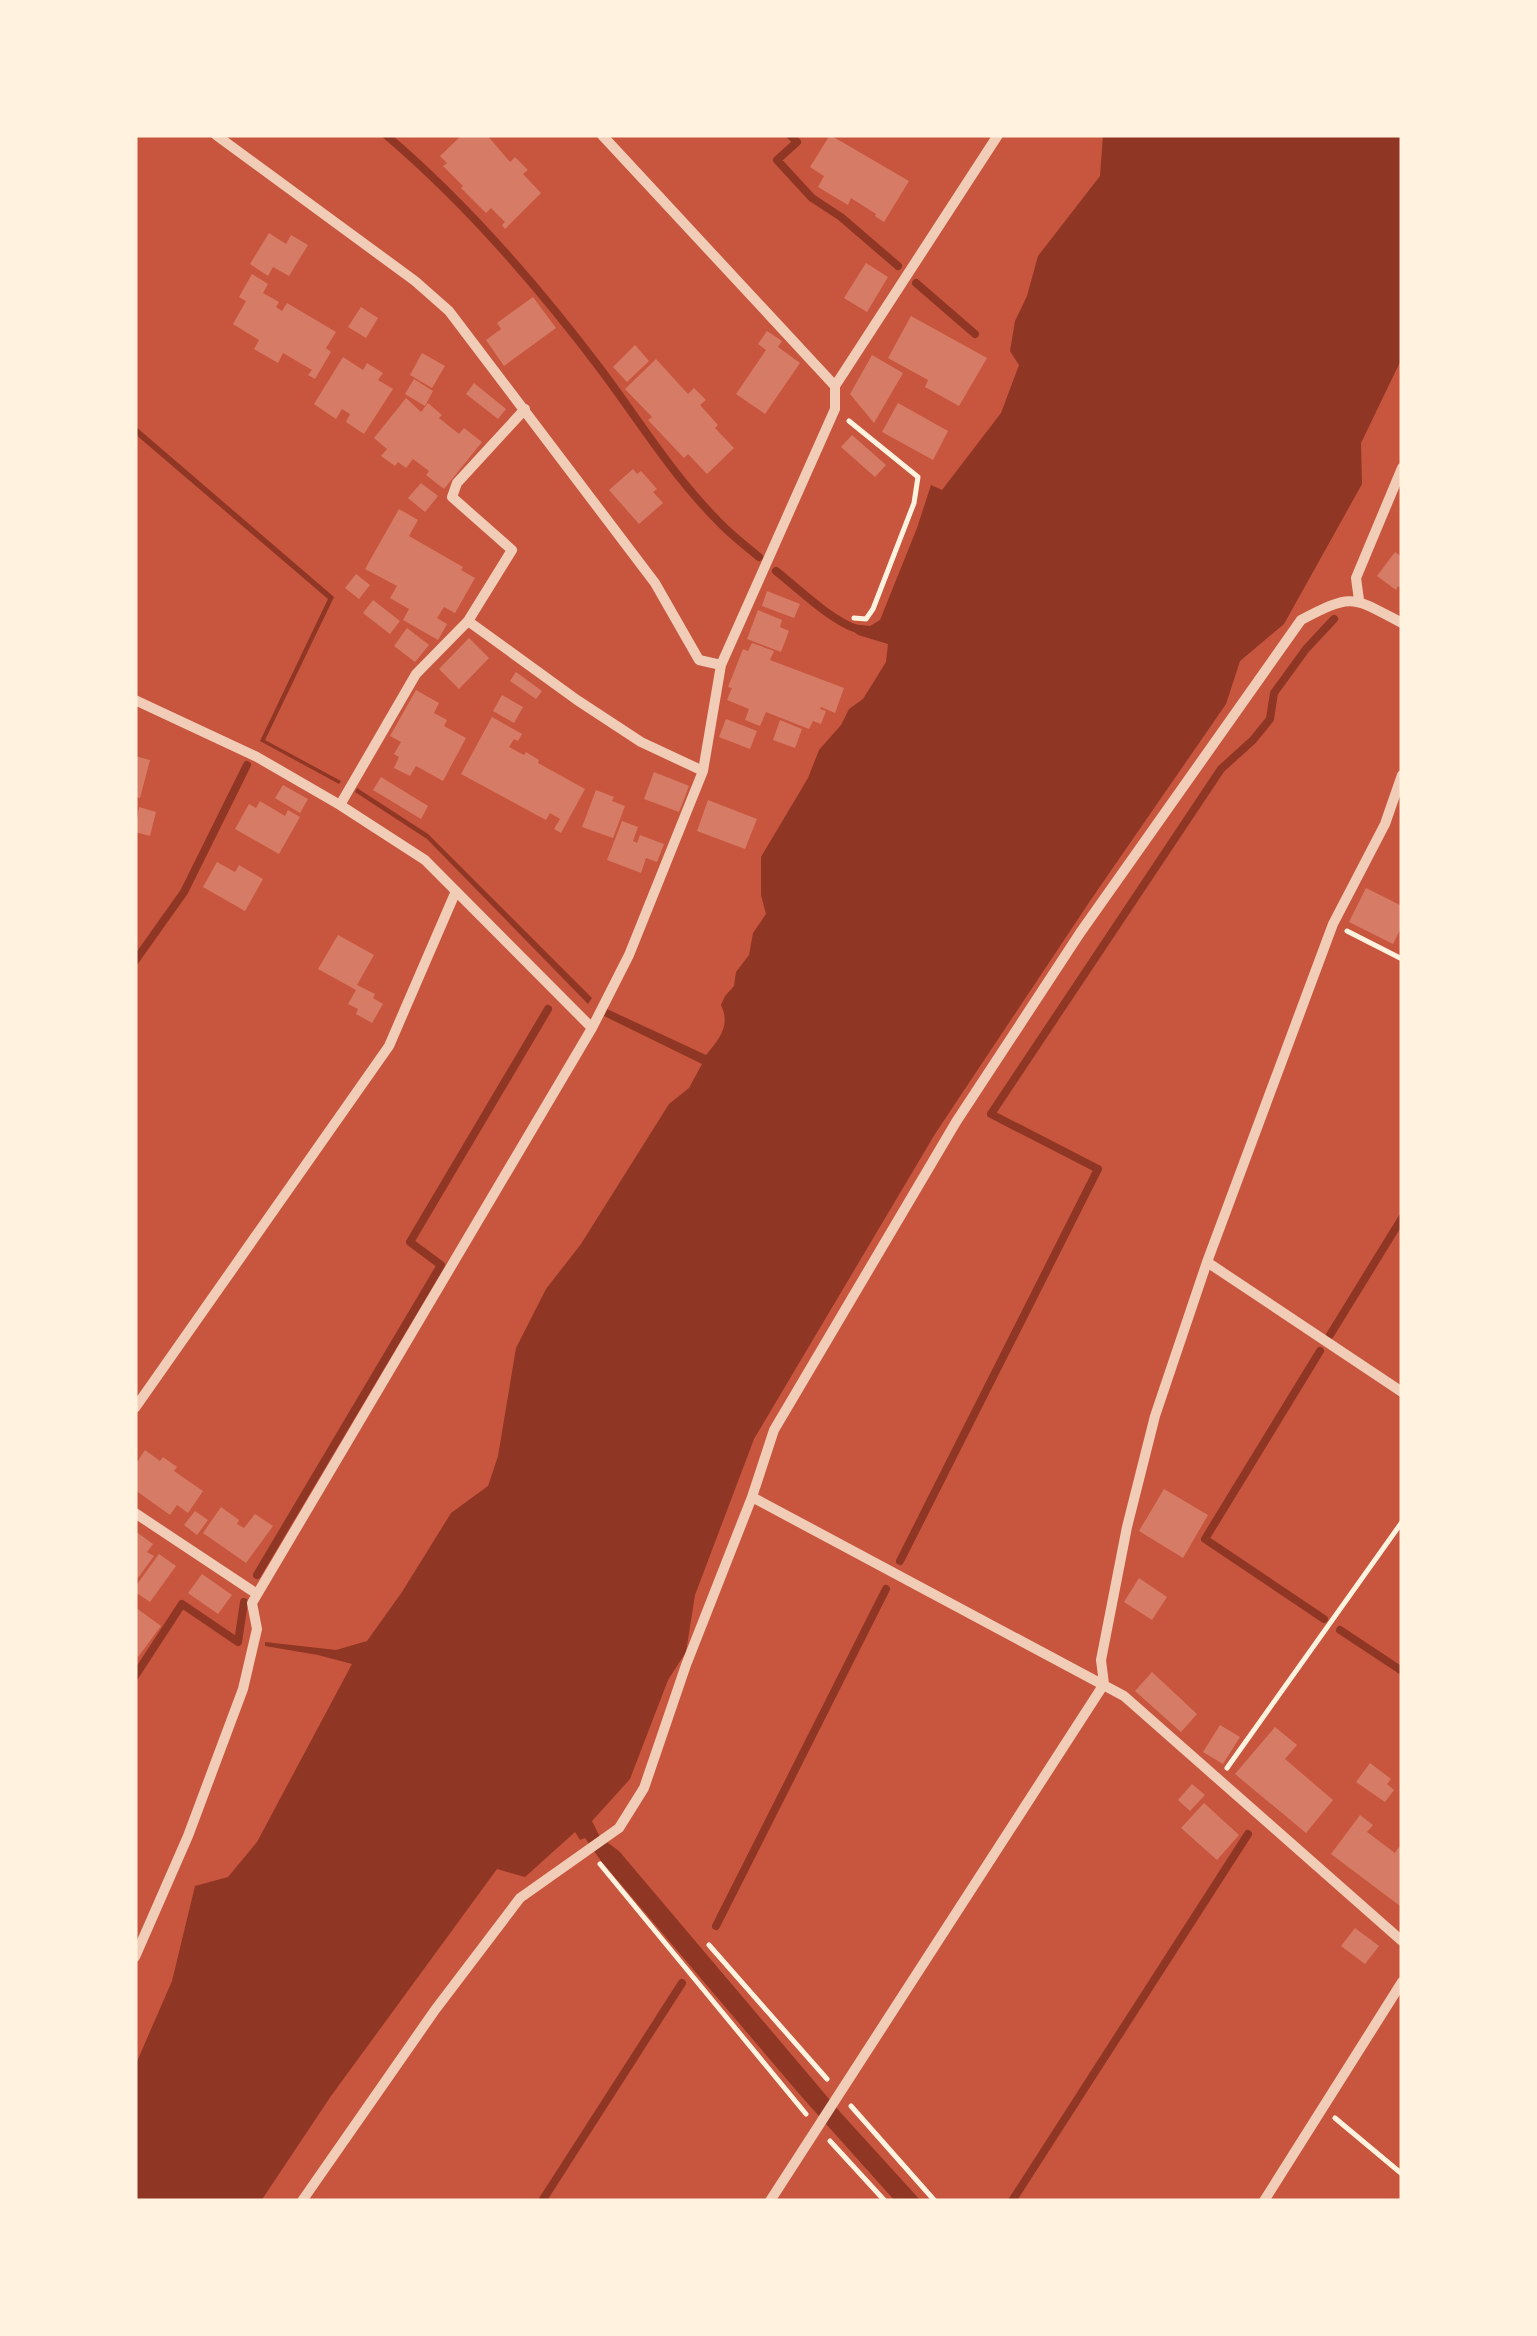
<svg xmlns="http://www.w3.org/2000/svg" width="1537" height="2336" font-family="'DejaVu Sans',sans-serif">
	<rect width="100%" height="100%" fill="#c8553d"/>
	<path fill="#8f3625" d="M1103,135H1402V358L1361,443L1362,484L1284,624L1240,661L1226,704L1090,901L935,1134L754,1439L695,1595L686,1652L668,1680L630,1779L592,1821L600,1837L619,1851L841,2113L921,2201H895L801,2096L601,1861L585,1838L580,1840L575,1832L525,1877L497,1869L331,2096L261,2201H135V2066L172,1981L195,1886L228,1877L257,1842L352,1664L318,1655L265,1646V1642L336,1650L367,1641L402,1592L451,1513L488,1486L498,1456L516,1348L546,1289L581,1244L669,1104L689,1088L702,1064L604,1016L607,1009L706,1055C719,1039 731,1026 721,1005L725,996L734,986L736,972L749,955L753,933L766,914L761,895V857L808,778L819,750L841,725L849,709L863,699L886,662L888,644L858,635L850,628L852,624L870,626L880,620L917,528L931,485L942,490L1001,413L1019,365L1010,351L1015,321L1027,296L1038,256L1100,176Z
		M135,426L334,597L265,740L341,781L339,784L260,741L328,599L135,434Z
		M357,788L428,834L592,998L588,1004L427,839L355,792Z"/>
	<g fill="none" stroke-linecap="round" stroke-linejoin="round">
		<path stroke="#8f3625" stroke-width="8" d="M386,135C467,204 538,286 602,371C640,422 674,477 719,522C731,535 746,546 759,557
			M790,135L797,142L777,160L812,198L841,217L898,266
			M916,283L975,334
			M776,571C799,589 830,620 857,629
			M135,961L184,892L247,765
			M1330,1335L1402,1218
			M1320,1351L1205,1539L1324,1619
			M900,1561L1098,1169L991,1114L1221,769L1253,740L1270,719L1274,693L1306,649L1334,619
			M257,1575L441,1265L410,1242L548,1009
			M1340,1630L1402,1671
			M135,1676L182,1604L238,1642L244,1602
			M716,1926L886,1589
			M542,2201L682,1983
			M1012,2201L1248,1834"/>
	</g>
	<path fill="#d67c66" d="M462,135H487L510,162L515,157L528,170L523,174L541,193L505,229L502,225L505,222L491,208L486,213L461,188L463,186L443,166L447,163L440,156Z
		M830,135L909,181L884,222L875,216L876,214L851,198L848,205L818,187L824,176L810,167Z
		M269,233L286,244L291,235L308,245L289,276L273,267L268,276L250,264Z
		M866,263L888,277L867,312L844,298Z
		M252,274L268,284L263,293L279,302L276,307L282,311L287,303L336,332L326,348L331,352L315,379L308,375L312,370L283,353L278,363L254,349L259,340L233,324L246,301L239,297Z
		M533,297L556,328L504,366L486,340L501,329L497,323Z
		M361,307L378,318L366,338L348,327Z
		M911,316L987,358L959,406L925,387L928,380L888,358Z
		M767,331L782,341L778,347L800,363L765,414L736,394L766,350L758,344Z
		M635,345L649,361L627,382L613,367Z
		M422,353L445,366L432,388L410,375Z
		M872,355L903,373L874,423L850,394Z
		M343,357L363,370L367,363L383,373L378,380L393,389L364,434L346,422L350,414L342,409L336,419L314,404Z
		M656,359L688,394L694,388L706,400L700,405L718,425L715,428L734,448L707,474L688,454L684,458L648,420L652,417L625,389Z
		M414,379L433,391L425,406L405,394Z
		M474,383L506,409L498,419L466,394Z
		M406,398L421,412L428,403L442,415L439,418L459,434L464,428L482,442L444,489L426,475L429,471L413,459L406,468L398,462L395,466L381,456L387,449L374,438Z
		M898,403L948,431L933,460L882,432Z
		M852,435L886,465L875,477L841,447Z
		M633,469L637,474L641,471L657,489L653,492L663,503L639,524L609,490Z
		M421,483L438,496L425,512L408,498Z
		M399,509L418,520L409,536L463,567L461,570L475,578L455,613L444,607L437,618L447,624L438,640L403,620L409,609L390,598L397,586L365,569Z
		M1395,552L1402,557V589L1398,586L1396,590L1377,576Z
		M356,574L370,585L359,599L345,588Z
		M767,591L800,604L794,618L762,606Z
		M373,600L400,621L390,634L363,613Z
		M758,610L782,620L780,627L789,631L781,652L747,639Z
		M407,628L429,645L415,662L394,646Z
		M469,638L489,658L459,689L439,669Z
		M752,643L774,651L770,660L844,688L835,713L821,707L820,709L826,711L821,724L813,721L809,729L766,712L760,726L745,720L749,709L727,700L732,688L728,687L743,649L748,651Z
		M516,672L542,691L536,699L510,681Z
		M416,690L439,703L434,713L447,720L444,726L466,738L443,781L416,766L410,776L394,768L399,757L394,754L401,742L390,736Z
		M502,695L523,707L514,723L493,711Z
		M492,717L522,734L518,741L514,739L509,747L524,755L526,752L539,760L538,763L585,789L561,833L554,829L560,819L550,813L546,820L461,774Z
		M726,719L757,731L750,749L719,737Z
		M780,720L802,729L795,748L773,740Z
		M135,756L150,760L140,798L135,797Z
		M654,772L689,786L679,812L644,799Z
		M381,777L428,806L421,819L373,790Z
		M283,785L308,799L300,813L275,798Z
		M596,790L614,797L612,801L625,806L613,838L582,827Z
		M708,800L757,819L745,849L697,831Z
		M260,801L285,816L288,810L300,817L279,854L235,829L249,804L256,808Z
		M139,807L156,812L150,836L135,832Z
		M622,821L638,827L633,841L637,843L640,835L664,844L657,862L646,858L641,873L607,860Z
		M217,862L235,872L239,865L263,879L245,911L203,887Z
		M1366,888L1402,906V926L1393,944L1349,922Z
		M338,935L374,955L357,985L375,994L373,998L383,1004L372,1023L356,1014L358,1009L348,1004L356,990L318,969Z
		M145,1450L160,1461L163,1457L177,1467L174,1471L203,1491L188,1513L177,1505L170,1515L135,1490V1465Z
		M1164,1489L1208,1515L1183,1558L1139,1531Z
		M221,1507L239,1520L237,1524L244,1528L255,1514L273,1526L246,1563L203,1533Z
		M195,1511L208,1520L197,1535L184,1525Z
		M135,1531L153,1544L147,1552L154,1556L135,1582Z
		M159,1554L176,1566L150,1602L135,1592V1587Z
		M202,1574L232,1595L218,1614L188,1593Z
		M1139,1578L1167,1597L1152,1620L1124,1602Z
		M135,1607L161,1626L138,1657L135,1655Z
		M1152,1672L1197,1714L1181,1732L1135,1691Z
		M1220,1725L1240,1737L1223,1764L1203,1752Z
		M1275,1727L1297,1745L1285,1759L1333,1800L1306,1833L1235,1774Z
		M1370,1763L1391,1779L1387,1784L1394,1790L1385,1802L1356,1782Z
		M1192,1784L1205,1795L1190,1811L1178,1800Z
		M1204,1803L1239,1835L1217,1860L1181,1828Z
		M1360,1815L1373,1825L1367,1832L1395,1853L1399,1847L1402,1849L1400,1906L1331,1854Z
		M1355,1928L1379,1946L1365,1964L1341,1946Z"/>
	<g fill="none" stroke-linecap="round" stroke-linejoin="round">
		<path stroke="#fff3e0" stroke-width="5" d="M849,421L918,477L914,503L873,609L866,619L854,618
			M1347,931L1402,959
			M1227,1768L1402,1522
			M600,1864L806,2114
			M709,1945L827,2079
			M851,2106L935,2201
			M1335,2118L1402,2174
			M830,2141L885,2201"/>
		<path stroke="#f1ccb7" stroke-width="10" d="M216,135L415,281L449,311L655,583L699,660L721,665
			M602,135L835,386
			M1359,600L1356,578L1402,468
			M468,621L577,700L641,742L703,771
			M135,700L257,757L340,805L425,860L592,1028
			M340,805L416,674L468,621L512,550L452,497L457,483L525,409
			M1207,1262L1402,1392
			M135,1408L389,1046L456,891
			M752,1497L1124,1696L1402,1941
			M135,1513L257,1594
			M135,1957L188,1836L243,1689L257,1629L252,1603L592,1028L629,955L703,771L721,665L835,409V386L998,135
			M302,2201L435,2010L520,1898L619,1828L644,1788L686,1665L752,1497L774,1430L956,1122L1080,933L1301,620C1353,593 1351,596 1402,623
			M770,2201L1104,1684L1101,1660L1127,1527L1155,1416L1207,1262L1333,924L1385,824L1402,775
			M1264,2201L1402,1982"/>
	</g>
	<rect width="1537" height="2336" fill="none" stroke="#fff3e0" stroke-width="275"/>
</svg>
